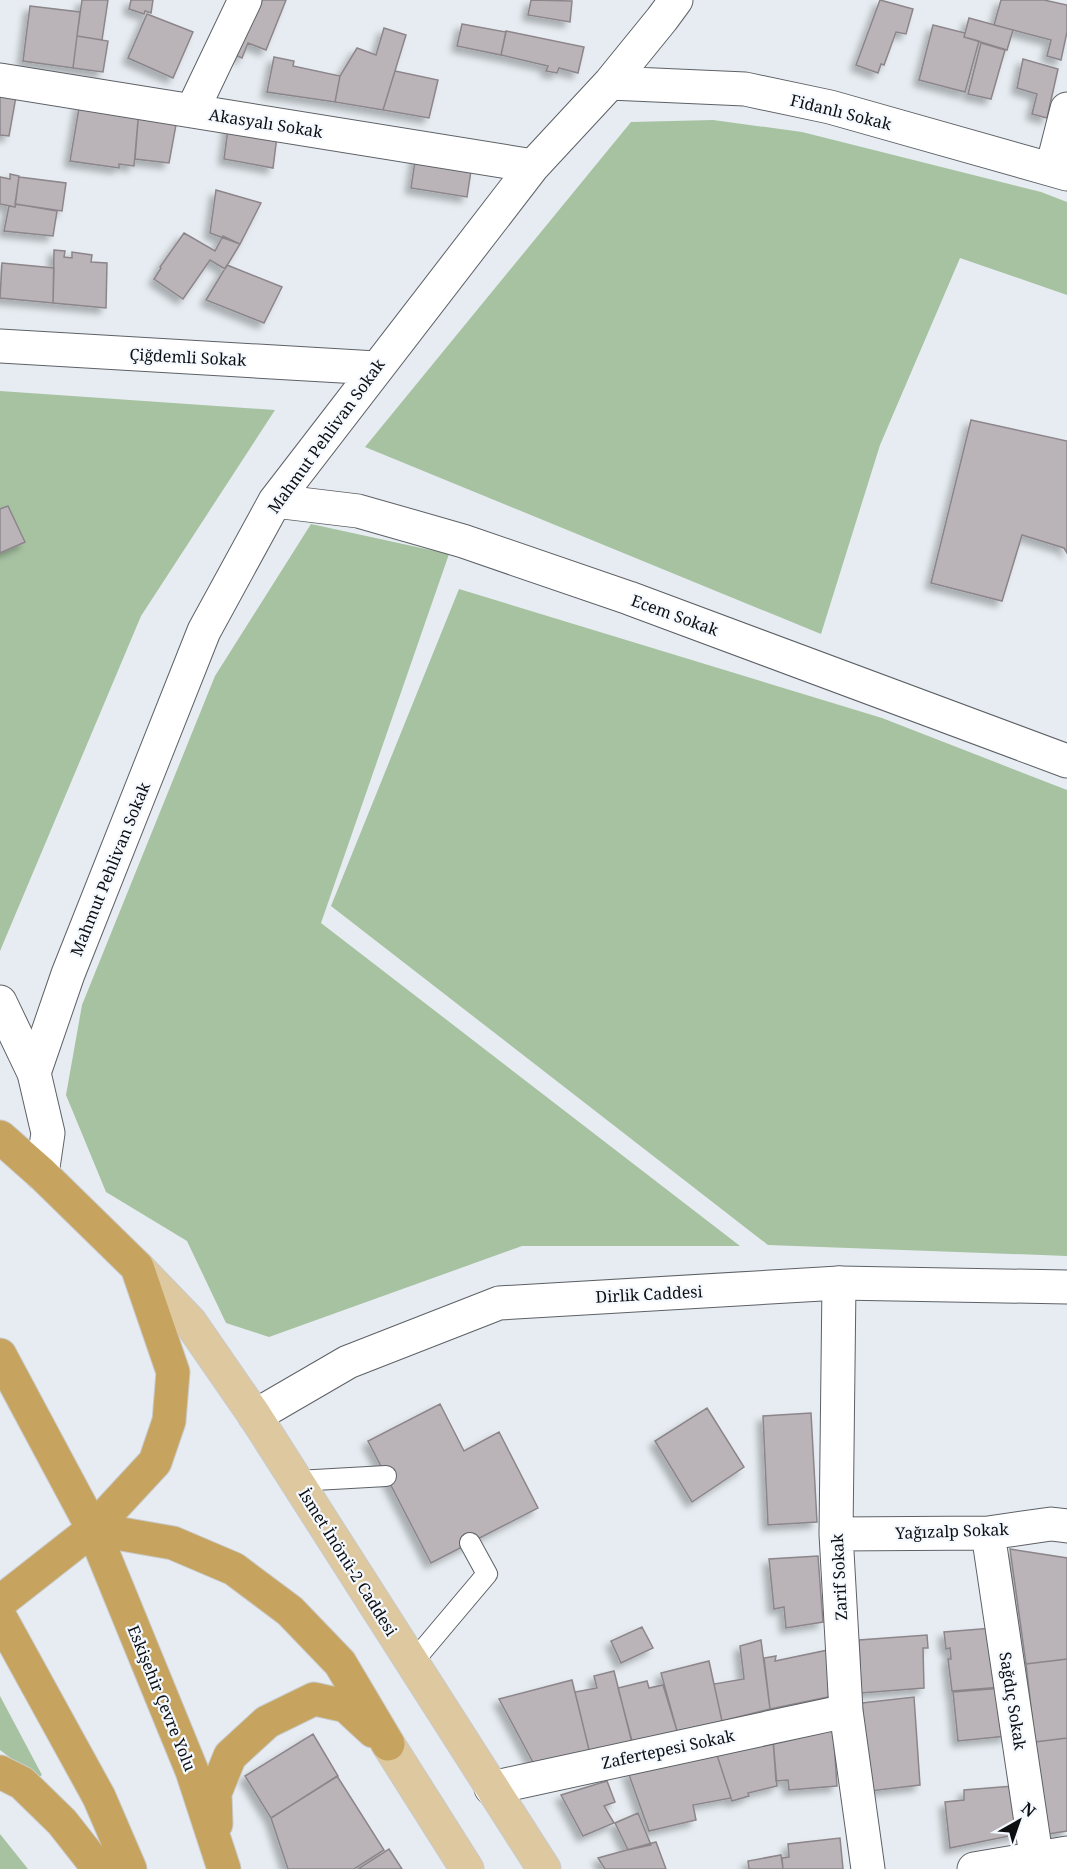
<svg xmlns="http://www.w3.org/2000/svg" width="1067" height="1869" font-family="'Noto Serif',serif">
	<defs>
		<filter id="shadow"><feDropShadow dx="-5.5" dy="5.5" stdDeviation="3" flood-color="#0004"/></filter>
	</defs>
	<rect width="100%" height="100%" fill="#e6ecf1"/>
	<path fill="#a6c2a1" d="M713,120L802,132L1041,192L1067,202V295L960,258L880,445L821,634L365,447L631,122Z
		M0,391L275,410L141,616L0,951Z
		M311,524L449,554L321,923L740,1246H522L269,1337L226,1323L187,1241L106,1192L66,1095L82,1005L215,676Z
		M459,589L882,718L1067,790V1256L768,1245L331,906Z
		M0,1696L42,1775L37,1778L0,1750Z
		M0,1834L28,1869H0Z"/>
	<path fill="#bab4b9" stroke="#8c868b" stroke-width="1.5" filter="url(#shadow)" d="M82,0H108L102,40L77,36Z
		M131,0H153L151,13L145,11L144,14L129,9Z
		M247,0H286L266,50L248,43L242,58L226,51Z
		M531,0L572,1L570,22L528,15Z
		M880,0L913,9L906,34L896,32L884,65L881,64L878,73L856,65Z
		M1001,0H1044L1067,5V32L1061,60L1047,56L1051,40L994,25Z
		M30,6L80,12L73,68L23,61Z
		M147,14L193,32L173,78L128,58Z
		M969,18L1013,30L1007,50L964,37Z
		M462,24L506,32L501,55L457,46Z
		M933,25L965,33L964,37L979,41L965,92L919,80Z
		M384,28L406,35L383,110L335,102L340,76L357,48L376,55Z
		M506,31L584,47L578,73L559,68L557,73L546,71L548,66L501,55Z
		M77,36L108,41L103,72L73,68Z
		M981,43L1005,50L991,99L968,94Z
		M274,57L294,61L293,66L340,76L335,102L267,92Z
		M1023,59L1058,69L1047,118L1032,114L1037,94L1017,88Z
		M395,71L438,80L429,118L383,110Z
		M0,89L17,91L9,136L0,135Z
		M80,102L139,109L134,166L119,164V168L70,161Z
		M139,109L178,114L169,163L135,159Z
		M229,121L278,128L273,168L224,159Z
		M416,155L472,164L467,197L411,188Z
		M10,174L19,176L15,207L0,204V177L10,179Z
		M19,177L66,183L62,211L15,204Z
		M216,190L261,203L240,244L210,233Z
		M16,204L57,211L53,236L4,231L9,206L15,207Z
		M184,233L215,251L223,236L240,244L225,269L210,260L183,299L154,279L161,268L160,267Z
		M54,250L65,251L64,257L72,258V252L92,255L91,262L107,263L106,308L53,303Z
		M2,263L54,268L53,303L0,298Z
		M227,265L282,287L264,323L206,300Z
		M971,420L1067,441V553L1064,548L1022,535L1002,601L931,583Z
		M8,506L25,542L0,553V509Z
		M440,1404L464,1451L499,1432L538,1508L431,1563L368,1441Z
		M707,1408L744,1467L692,1502L655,1441Z
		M811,1413L817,1522L768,1525L763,1416Z
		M1010,1549L1067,1558V1659L1026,1664Z
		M818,1556L823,1622L786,1628L784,1607L774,1609L769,1559Z
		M642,1627L653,1648L621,1663L611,1641Z
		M993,1628L1002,1687L952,1691L948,1659H951L950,1648L946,1649L944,1632Z
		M927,1635L928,1648H923L924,1688L861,1693L859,1640Z
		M761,1640L770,1709L722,1721L714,1684L744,1679L740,1646Z
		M828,1650L833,1696L770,1709L764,1658L776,1656L775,1661Z
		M1067,1659V1738L1035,1742L1026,1664Z
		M709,1661L722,1721L677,1731L661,1673Z
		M614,1671L632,1743L590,1754L575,1692L597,1688L594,1676Z
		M572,1680L590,1754L535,1766L499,1699Z
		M647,1681L649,1688L663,1685L677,1731L632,1741L618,1688Z
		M1003,1688L1007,1736L958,1741L953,1692Z
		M914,1697L920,1785L870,1791L862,1703Z
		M833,1727L837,1786L789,1790L788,1780L776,1781L773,1739Z
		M313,1734L338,1776L271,1818L245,1776Z
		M1067,1738V1831L1048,1834L1035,1742Z
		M773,1739L777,1786L748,1793L749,1796L732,1801L716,1752Z
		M716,1752L731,1798L693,1805L696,1820L649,1831L628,1772Z
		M337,1776L384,1850L354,1869H288L271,1818Z
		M607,1781L615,1802L604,1806L614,1823L583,1836L561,1795Z
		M1013,1786L1019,1834L950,1848L945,1802L964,1800V1790Z
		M638,1813L651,1845L628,1850L615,1823Z
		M840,1838L843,1869H783L782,1858L789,1857L788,1844Z
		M656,1842L666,1869H605L598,1858Z
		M389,1849L402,1869H358Z
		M781,1855L783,1869H749L748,1861Z"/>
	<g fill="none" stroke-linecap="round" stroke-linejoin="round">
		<defs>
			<path id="lane" d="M297,1481L386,1476
				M412,1663L487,1574L470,1543"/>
			<path id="street" d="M0,80L533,166
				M610,83L745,89L830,107L1067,174
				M192,111L245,0
				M1052,168L1067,109
				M0,346L376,368
				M275,501L358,511L463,541L629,598L1067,761
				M34,1073L68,974L204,631L275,501L533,166L610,83L662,19L676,0
				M839,1283L836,1534L846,1711L868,1869
				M988,1533L1038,1869
				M836,1534L988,1533L1051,1524L1067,1526
				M491,1788L846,1711
				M974,1869L1067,1853"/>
			<path id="secondary" d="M0,1002L34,1073L48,1133L42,1174
				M255,1416L348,1362L499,1303L839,1283L1067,1287"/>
			<path id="primary" d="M137,1267L190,1322L255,1416L544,1869
				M388,1744L467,1869"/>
			<path id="highway" d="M0,1137L42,1174L137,1267L173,1372L169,1421L155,1462L93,1529L0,1602
				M0,1355L93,1529L192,1771L224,1869
				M93,1529L173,1543L234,1569L290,1611L340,1663L388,1744
				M0,1617L99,1797L130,1869
				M0,1772L22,1783L62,1822L99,1869
				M216,1824L215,1793L230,1756L267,1722L314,1699L346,1706L373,1731"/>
		</defs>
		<use href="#lane" stroke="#5d6166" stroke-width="22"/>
		<use href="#street" stroke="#5d6166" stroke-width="35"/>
		<use href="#secondary" stroke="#5d6166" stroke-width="35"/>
		<use href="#primary" stroke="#cacaca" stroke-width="35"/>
		<use href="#highway" stroke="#cacaca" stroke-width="35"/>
		<use href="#lane" stroke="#fff" stroke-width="20"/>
		<use href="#street" stroke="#fff" stroke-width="33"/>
		<use href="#secondary" stroke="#fff" stroke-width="33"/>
		<use href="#primary" stroke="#ddc89f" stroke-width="33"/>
		<use href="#highway" stroke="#c6a45f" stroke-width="33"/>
	</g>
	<g text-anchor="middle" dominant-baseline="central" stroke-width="4.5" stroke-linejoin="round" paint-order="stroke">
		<g font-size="16" fill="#0d0e10" stroke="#f4f9ff">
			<text transform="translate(841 112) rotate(14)">Fidanlı Sokak</text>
			<text transform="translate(266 123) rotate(9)">Akasyalı Sokak</text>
			<text transform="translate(188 357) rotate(3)">Çiğdemli Sokak</text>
			<text transform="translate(326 436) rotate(-54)">Mahmut Pehlivan Sokak</text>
			<text transform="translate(675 615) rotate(20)">Ecem Sokak</text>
			<text transform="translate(110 869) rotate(-68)">Mahmut Pehlivan Sokak</text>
			<text transform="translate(649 1294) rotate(-3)">Dirlik Caddesi</text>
			<text transform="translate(952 1531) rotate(-2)">Yağızalp Sokak</text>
			<text transform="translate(348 1562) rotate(58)">İsmet İnönü-2 Caddesi</text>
			<text transform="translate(839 1577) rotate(-93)">Zarif Sokak</text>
			<text transform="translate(162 1698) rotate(68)">Eskişehir Çevre Yolu</text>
			<text transform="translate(1013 1701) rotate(81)">Sağdıç Sokak</text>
			<text transform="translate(668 1749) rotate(-12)">Zafertepesi Sokak</text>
		</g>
	</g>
	<g transform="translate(1019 1821) rotate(40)" stroke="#f4f9ff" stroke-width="4.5" paint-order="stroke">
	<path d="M0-4.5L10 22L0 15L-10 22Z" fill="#0d0e10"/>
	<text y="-9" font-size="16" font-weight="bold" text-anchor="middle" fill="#0d0e10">N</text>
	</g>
</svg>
